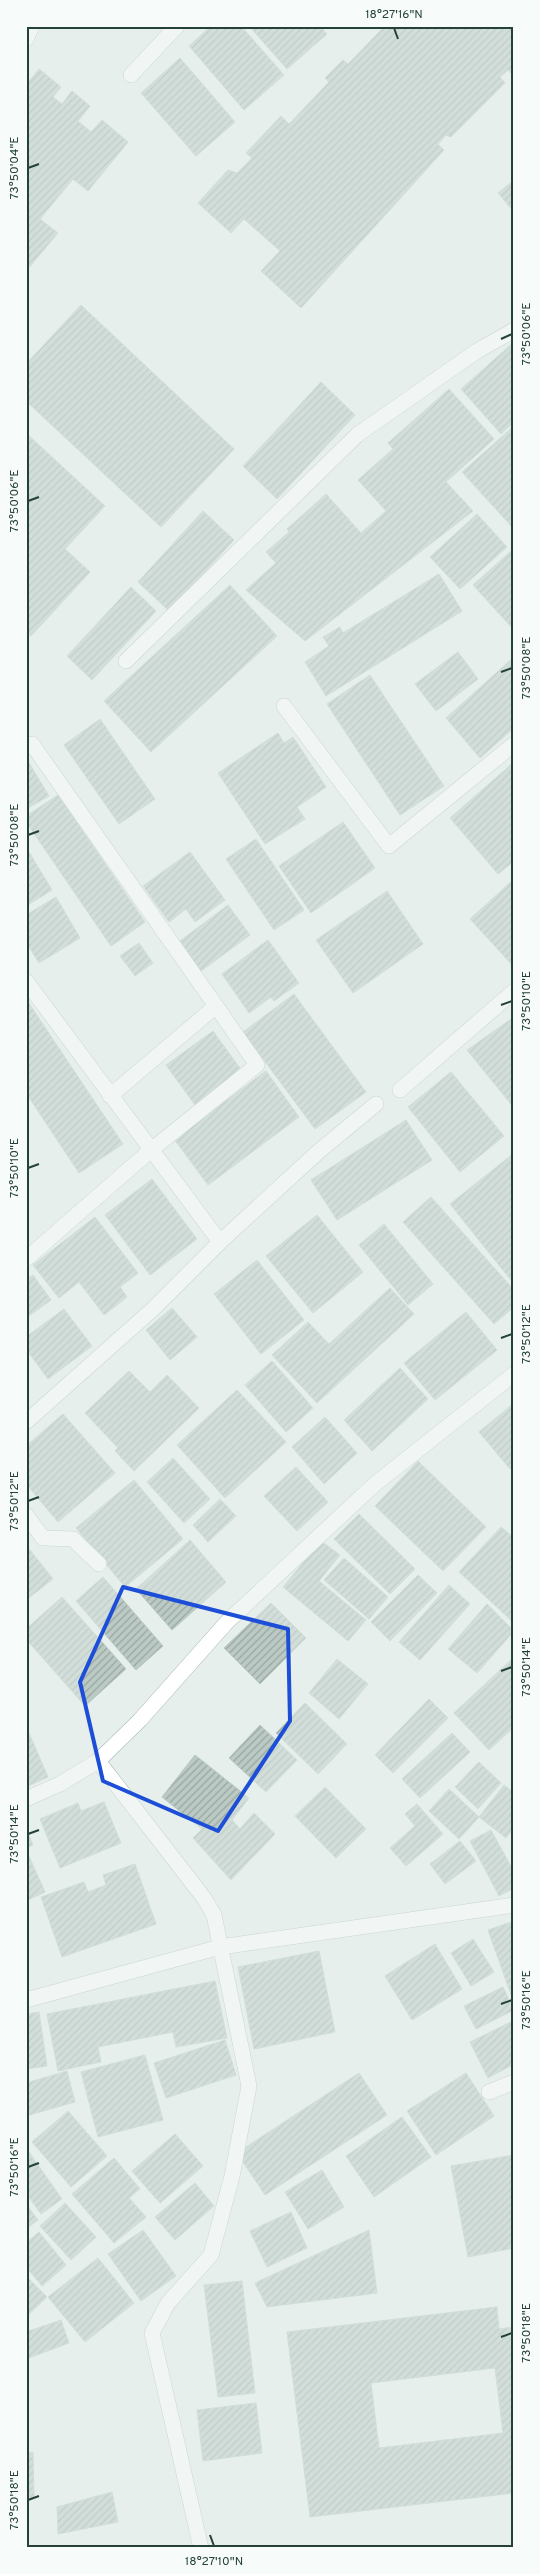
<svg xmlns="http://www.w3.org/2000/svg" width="540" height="2574" font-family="Overpass,sans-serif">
	<defs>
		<pattern id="building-hatch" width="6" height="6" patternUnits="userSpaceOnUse" patternTransform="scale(1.25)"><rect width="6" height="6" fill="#bbcac4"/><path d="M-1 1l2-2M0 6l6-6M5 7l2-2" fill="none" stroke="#98a6a0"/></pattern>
	</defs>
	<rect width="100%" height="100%" fill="#e6efeb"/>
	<path fill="url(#building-hatch)" stroke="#b8c9c2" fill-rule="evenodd" d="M211,26H241L284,75L244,110L189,46Z
		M249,26H320L327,34L287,69Z
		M385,26H514V76L508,70L500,77L505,83L451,137L446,135L438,144L444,150L301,308L261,271L280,251L244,219L231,233L198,203L228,170L237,173L252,158L246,153L281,116L289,124L329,82L325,78L343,60L348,64Z
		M180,58L235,122L196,156L141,93Z
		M39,69L61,87L53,97L62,104L72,91L90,106L78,121L91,132L102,120L128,142L88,191L73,179L40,219L58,233L26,271V85Z
		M514,180V212L498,193Z
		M81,305L234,449L161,527L26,401V364Z
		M514,342V422L501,434L461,389Z
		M321,382L355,415L277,499L243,466Z
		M449,389L494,439L446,482L473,511L305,641L246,590L276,563L266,552L289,532L287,529L326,494L361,533L386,511L358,480L393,449L388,443Z
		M514,426V529L462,472Z
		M26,433L105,506L65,549L90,572L31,636L26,632Z
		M203,511L234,540L169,611L138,582Z
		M477,514L507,547L460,589L430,557Z
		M511,551L514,554L513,629L473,585Z
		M439,574L462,611L326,696L305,662L329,646L323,637L340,627L343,633Z
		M230,585L277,636L151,752L104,701Z
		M131,587L156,611L92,680L67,656Z
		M458,652L478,679L436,711L415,684Z
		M514,657V728L480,758L446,718Z
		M370,675L444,786L400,815L327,704Z
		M100,719L155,799L119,824L64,745Z
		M278,733L284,743L293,737L326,787L297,807L305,819L265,844L218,773Z
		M26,758L49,796L26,809Z
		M514,762V861L498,874L450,818Z
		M58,795L145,922L111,946L26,822V816Z
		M343,822L375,868L311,913L279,866Z
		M256,839L304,910L274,930L226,859Z
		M29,852L52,890L26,906V853Z
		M190,852L225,900L195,922L186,909L169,922L143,886Z
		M514,879V967L470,919Z
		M387,891L423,944L353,993L316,940Z
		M56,897L80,938L39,963L26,942V915Z
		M228,905L250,935L201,971L180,941Z
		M268,940L299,983L274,1001L271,997L249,1013L222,974Z
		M139,943L153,963L135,976L120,956Z
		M294,994L366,1092L315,1129L243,1032Z
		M26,999L123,1144L79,1173L26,1093Z
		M514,1017V1108L467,1050Z
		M213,1031L242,1071L195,1105L166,1065Z
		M266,1071L299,1117L208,1185L174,1139Z
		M451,1072L504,1136L460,1172L408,1107Z
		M406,1120L432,1160L337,1220L311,1180Z
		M514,1153V1284L450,1204Z
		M152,1179L197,1239L150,1275L105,1215Z
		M431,1197L514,1290V1307L494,1324L403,1222Z
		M317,1215L363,1272L313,1313L266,1256Z
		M95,1217L138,1273L120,1287L127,1297L104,1315L79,1282L59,1298L33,1265Z
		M384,1224L433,1284L408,1305L359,1245Z
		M257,1260L304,1320L261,1354L214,1294Z
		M33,1275L51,1300L26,1318V1280Z
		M390,1288L414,1314L317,1403L272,1355L308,1322L329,1344Z
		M172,1308L197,1337L170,1360L146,1330Z
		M64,1309L92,1346L48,1379L26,1349V1337Z
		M466,1312L497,1350L435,1400L404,1363Z
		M272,1361L313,1408L286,1432L245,1385Z
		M400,1368L428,1399L372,1451L344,1420Z
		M129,1371L150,1392L167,1375L199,1408L134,1471L115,1451L118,1448L85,1413Z
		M237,1390L286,1442L225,1498L177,1445Z
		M514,1403V1466L510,1469L479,1432Z
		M63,1414L115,1473L58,1522L26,1484V1446Z
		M325,1417L357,1453L324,1484L292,1447Z
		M173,1458L210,1499L184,1523L147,1482Z
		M418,1461L486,1527L443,1571L375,1506Z
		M296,1467L328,1502L297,1531L264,1496Z
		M134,1480L183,1539L125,1587L76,1528Z
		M220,1499L236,1516L208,1542L193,1525Z
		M359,1514L415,1569L390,1594L334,1539Z
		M501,1527L514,1538V1623L459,1572Z
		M190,1540L226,1582L172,1630L136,1589Z
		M321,1541L340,1555L319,1581L366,1620L348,1641L283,1587Z
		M26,1545L53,1579L26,1600Z
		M344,1558L388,1597L369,1619L324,1580Z
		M418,1575L437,1593L390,1641L371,1622Z
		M103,1577L163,1646L136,1670L76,1601Z
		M449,1585L470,1604L420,1660L399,1642Z
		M62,1597L126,1669L85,1706L26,1639V1629Z
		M271,1603L306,1638L260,1684L224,1648Z
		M487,1604L514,1631L477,1673L448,1649Z
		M514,1657V1727L489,1750L454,1713Z
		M337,1659L368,1684L339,1719L309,1693Z
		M429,1699L448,1718L393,1773L375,1755Z
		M305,1703L347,1744L318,1774L276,1733Z
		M260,1725L297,1760L266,1792L229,1758Z
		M29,1733L48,1777L26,1787V1734Z
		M452,1733L470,1752L420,1798L402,1779Z
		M195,1755L249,1798L232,1820L240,1829L254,1813L275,1834L231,1880L193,1838L202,1829L162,1797Z
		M479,1762L501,1783L478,1809L455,1787Z
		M504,1785L514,1793V1828L506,1838L479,1817Z
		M325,1787L366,1829L336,1858L295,1816Z
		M449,1789L479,1817L459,1839L429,1811Z
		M104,1802L121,1843L60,1868L40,1819L78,1803L81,1811Z
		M417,1804L443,1834L406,1866L390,1848L415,1826L405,1814Z
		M26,1828L33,1845L26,1848Z
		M491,1830L514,1872V1888L499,1896L470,1841Z
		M460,1841L476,1861L445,1884L430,1864Z
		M28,1854L45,1892L26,1901V1855Z
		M135,1864L156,1924L62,1957L41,1897L84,1882L88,1892L106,1885L103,1875Z
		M514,1921V2003L488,1930Z
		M473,1939L494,1972L471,1986L451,1953Z
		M435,1944L462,1989L412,2020L385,1976Z
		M319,1951L335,2032L254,2049L238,1967Z
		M215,1981L227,2038L176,2047L173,2032L98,2047L101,2062L58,2071L47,2014Z
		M503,1987L514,2010L476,2029L464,2006Z
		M39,2012L47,2066L26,2069V2014Z
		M513,2021L514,2064L488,2078L470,2042Z
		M225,2040L236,2075L166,2098L154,2063Z
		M145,2055L163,2120L98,2137L81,2072Z
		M67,2071L75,2102L26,2116V2083Z
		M359,2073L387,2115L265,2195L237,2153Z
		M466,2073L494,2116L436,2155L407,2111Z
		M68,2111L107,2156L71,2187L32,2142Z
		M402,2117L431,2157L374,2197L346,2156Z
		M175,2134L203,2166L160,2203L132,2171Z
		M26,2148L62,2199L41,2214L26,2193Z
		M514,2155V2248L468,2257L451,2166Z
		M114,2158L140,2189L129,2198L146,2217L114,2243L72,2194Z
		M322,2170L344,2207L308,2229L285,2192Z
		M195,2183L214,2206L175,2240L155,2217Z
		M65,2203L96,2237L71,2260L40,2226Z
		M26,2204L38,2220L26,2229Z
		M291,2212L307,2248L267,2267L250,2231Z
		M143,2230L176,2276L141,2301L108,2254Z
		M369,2230L377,2293L267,2307L255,2283Z
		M39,2232L66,2265L42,2286L26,2267V2243Z
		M98,2258L134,2303L85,2342L48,2297Z
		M26,2276L47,2297L26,2317Z
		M242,2281L255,2393L218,2397L204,2285Z
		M497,2307L499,2329L514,2327V2493L310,2517L287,2332ZM495,2368L503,2433L379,2448L371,2383Z
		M61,2320L69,2343L26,2359V2332Z
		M256,2403L262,2453L203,2461L197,2410Z
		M33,2452L34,2497L26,2498V2453Z
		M112,2492L118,2522L58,2534L57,2507Z"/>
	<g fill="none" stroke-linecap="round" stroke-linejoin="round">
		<defs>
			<path id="service" d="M131,75L177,26
				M284,706L389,846L514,744"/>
			<path id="minor" d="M26,39L32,26
				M126,661L357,435L477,351L514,330
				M26,747L32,744L216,1006L110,1096
				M26,981L220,1242
				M400,1090L514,991
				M26,1259L151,1150L257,1065L216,1006
				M26,1422L153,1309L220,1242L318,1152L376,1104
				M26,1515L43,1538L73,1539L99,1564
				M98,1761L204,1898L214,1915L249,2086L232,2176L211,2255L168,2303L152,2333L201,2548
				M26,1799L60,1784L98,1761L140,1720L227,1622L375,1484L514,1374
				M26,2000L220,1947L514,1905
				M489,2092L514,2082"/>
		</defs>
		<use href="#service" stroke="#a8b8b2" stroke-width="16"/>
		<use href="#minor" stroke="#a8b8b2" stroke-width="16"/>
		<use href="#service" stroke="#fff" stroke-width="15"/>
		<use href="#minor" stroke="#fff" stroke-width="15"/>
	</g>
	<path d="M0 0H540V2574H0ZM123,1587L288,1629L290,1721L218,1831L103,1781L80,1682Z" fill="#e6efeb" fill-opacity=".55" fill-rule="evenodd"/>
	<path fill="none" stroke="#1d4ed8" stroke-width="4" stroke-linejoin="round" d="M123,1587L288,1629L290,1721L218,1831L103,1781L80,1682Z"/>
	<path fill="none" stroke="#24423a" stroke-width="2" d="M394,28L398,39M28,168L39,164M501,339L512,334M28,501L39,497M501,672L512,668M28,835L39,831M501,1005L512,1001M28,1168L39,1164M501,1338L512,1334M28,1501L39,1497M501,1671L512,1667M28,1834L39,1830M501,2004L512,2000M28,2167L39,2163M501,2337L512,2333M28,2500L39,2496M210,2535L214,2546"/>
	<rect width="540" height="2574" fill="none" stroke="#f7fbf9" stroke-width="55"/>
	<rect x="28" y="28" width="484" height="2518" fill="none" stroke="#24423a" stroke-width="2"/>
	<g font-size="12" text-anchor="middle" fill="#24423a">
		<text x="394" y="18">18°27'16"N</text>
		<text transform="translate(14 168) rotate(-90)" y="4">73°50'04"E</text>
		<text transform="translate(526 334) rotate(-90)" y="4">73°50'06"E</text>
		<text transform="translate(14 501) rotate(-90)" y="4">73°50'06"E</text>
		<text transform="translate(526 668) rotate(-90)" y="4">73°50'08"E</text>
		<text transform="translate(14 835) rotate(-90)" y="4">73°50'08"E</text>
		<text transform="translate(526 1001) rotate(-90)" y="4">73°50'10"E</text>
		<text transform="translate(14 1168) rotate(-90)" y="4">73°50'10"E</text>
		<text transform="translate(526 1334) rotate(-90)" y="4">73°50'12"E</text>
		<text transform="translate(14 1501) rotate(-90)" y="4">73°50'12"E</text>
		<text transform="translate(526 1667) rotate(-90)" y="4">73°50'14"E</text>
		<text transform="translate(14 1834) rotate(-90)" y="4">73°50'14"E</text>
		<text transform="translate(526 2000) rotate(-90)" y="4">73°50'16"E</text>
		<text transform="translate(14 2167) rotate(-90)" y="4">73°50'16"E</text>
		<text transform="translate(526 2333) rotate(-90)" y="4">73°50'18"E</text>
		<text transform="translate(14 2500) rotate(-90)" y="4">73°50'18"E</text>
		<text x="214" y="2565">18°27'10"N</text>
	</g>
</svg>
